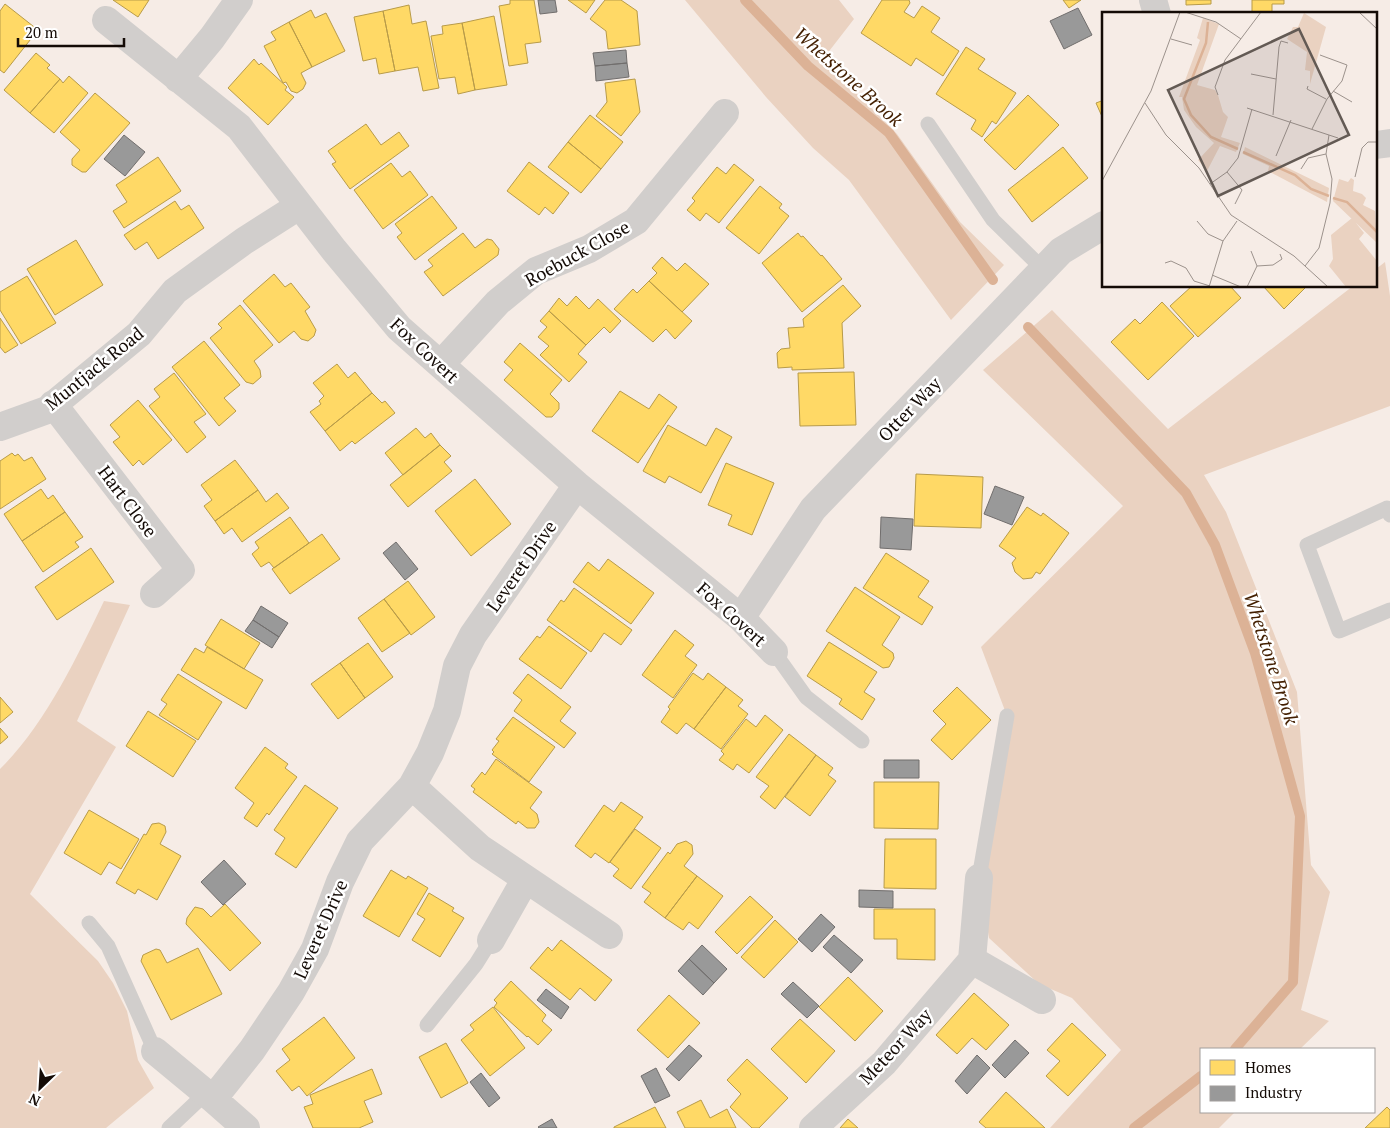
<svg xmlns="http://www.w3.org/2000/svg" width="1390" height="1128" font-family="'PT Serif',serif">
	<rect width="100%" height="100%" fill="#f6ece6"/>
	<path fill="#ead2c1" d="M685,0H839L854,19L823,59L897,134L960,222L1004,265L951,320L849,180L813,148L766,97Z
		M1385,262L1390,296V406L1204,475L1226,512L1297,692L1311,865L1330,892L1301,1010L1329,1021L1300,1049H1201V1112H1235L1219,1128H1050L1121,1050L1072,998L1039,984L989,938L979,878L1007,716L981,647L1123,506L983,370L1052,310L1168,429L1353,286H1376V269Z
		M104,601L130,605L77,721L116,747L30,894L98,961L113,983L127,1011L138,1060L154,1088L106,1128H0V769C45,725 77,657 104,601Z"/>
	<path fill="#ffd966" stroke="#b89b49" d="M113,0H149L138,17Z
		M510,0H534L541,42L525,44L528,63L509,66L499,6L510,4Z
		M568,0H595L586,13Z
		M605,0H621L637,11L640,45L608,49L606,31L590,19Z
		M882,0H909L910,3L904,12L914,18L922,6L940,18L931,32L959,51L943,76L916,58L911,66L861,33Z
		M1063,0H1081L1069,8Z
		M1186,0H1211V4L1186,5Z
		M1252,0H1284V4H1272V14H1252Z
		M5,4L38,30L4,73L0,70V11Z
		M409,5L412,24L426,21L439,88L423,91L418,67L395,71L383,11Z
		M311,10L315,18L326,13L345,51L312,67L289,22Z
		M383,11L395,71L379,74L376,58L363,61L354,17Z
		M494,16L507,85L475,90L462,23Z
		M289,22L312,67L301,73L306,83L303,89L297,93L291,91L286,82L283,83L264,46L276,40L271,32Z
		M462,23L475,90L458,94L455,77L439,79L431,36L443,34L442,26Z
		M966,47L985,59L978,69L1016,93L996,124L992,121L982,137L971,129L976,120L936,94Z
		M36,53L50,65L47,68L60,79L30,113L4,90Z
		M254,59L259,65L261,63L287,87L285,90L294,97L268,125L228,88Z
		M69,76L88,93L54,133L30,113L60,79L63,83Z
		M635,79L640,112L621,136L596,116L607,102L605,83Z
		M95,93L130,123L86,172H82L72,165V159L80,150L60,132Z
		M1028,95L1059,125L1015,170L984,140Z
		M1104,100V121L1096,103Z
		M590,115L623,142L601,169L568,142Z
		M366,124L381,145L399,132L409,146L350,189L332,164L336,162L328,151Z
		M568,142L601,169L581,193L548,167Z
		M1063,147L1088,178L1032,222L1008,190Z
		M158,157L181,191L124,228L113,211L127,202L116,185Z
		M529,162L569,193L553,214L545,207L539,215L507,191Z
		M391,163L402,177L410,171L428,195L383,229L354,190Z
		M734,164L754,180L719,223L706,213L700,221L687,210L695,201L692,198L717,167L726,174Z
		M760,186L782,204L779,208L789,216L759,254L726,228Z
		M432,196L457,228L415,260L397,237L402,233L395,224Z
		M175,201L181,210L189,205L204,228L158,259L147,242L135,250L124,235Z
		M463,233L475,248L487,239L492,240L499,249L498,255L443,296L424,272L433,266L428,260Z
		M798,233L801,237L803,236L821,256L822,255L842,279L802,312L762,263Z
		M76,240L103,285L55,315L27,269Z
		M662,257L677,271L685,263L709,284L682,312L649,281L657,273L652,268Z
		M274,274L285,287L291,283L310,307L305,311L316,330L314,336L308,341L301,339L294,331L279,343L243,301Z
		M27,276L56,323L21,344L0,310V292Z
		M649,281L692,321L675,339L666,329L653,342L614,309L633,289L637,293Z
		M843,285L861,306L842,323L844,368L792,370V367L778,368L777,353L781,349L790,348L788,328L804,327L803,319Z
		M1192,286H1230L1241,298L1198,337L1170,306Z
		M1263,286H1307L1284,309Z
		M576,296L589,309L598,299L621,321L610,333L604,327L586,345L549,311L559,298L567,306Z
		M1162,302L1194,336L1148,380L1111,342L1135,319L1140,324Z
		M240,305L273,345L254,361L260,370L261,377L253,384L246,382L210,338L222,328L218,324Z
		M549,311L586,345L578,354L587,362L569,382L540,355L549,346L538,337L547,327L540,321Z
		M0,318L18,345L5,353L0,347Z
		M204,341L240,385L224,398L236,411L219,426L172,367Z
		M520,343L562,380L550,394L559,403V409L552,417H546L504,380L513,370L504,362Z
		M337,364L348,378L355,372L372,393L325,431L310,412L321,404L319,401L324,396L313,383Z
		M854,372L856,425L800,426L798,373Z
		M174,373L206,414L194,422L206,437L187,453L149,406L160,397L154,389Z
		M620,391L649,409L659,394L677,407L638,463L592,431Z
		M372,393L382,403L385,401L395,413L355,444L352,441L340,451L325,431Z
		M138,400L172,440L143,465L139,460L133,466L113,442L120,437L110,425Z
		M668,425L706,446L716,428L732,437L701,493L669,476L665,483L643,471Z
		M416,428L425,438L431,433L440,445L403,475L385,453Z
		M440,445L451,456L444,462L452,471L408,507L390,485Z
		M12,453L15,456L18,454L24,461L32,457L46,479L0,509V461Z
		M235,460L258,490L215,521L204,506L212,500L201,485Z
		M726,463L774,483L752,535L728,525L732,515L708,505Z
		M916,474L983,477L981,528L914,526Z
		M475,479L511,524L471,556L435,511Z
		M41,489L48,499L53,495L65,512L22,541L4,514Z
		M258,490L266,502L277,493L289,508L242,542L232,528L224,534L215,521Z
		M1027,507L1041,516L1043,513L1069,533L1040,574L1036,572L1032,578L1023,579L1015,572L1012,563L1016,558L999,546Z
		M65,512L83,537L75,542L79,547L43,572L22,541Z
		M290,517L309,543L274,568L269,562L261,567L252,554L259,548L255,542Z
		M322,534L340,559L290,594L272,569Z
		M91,548L114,582L57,620L35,587Z
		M886,553L929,581L918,597L933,607L922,625L863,588Z
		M608,559L654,593L631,624L573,582L588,562L599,571Z
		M408,581L435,617L411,635L384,599Z
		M855,587L900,617L882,645L893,653L894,658L889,667L883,668L826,631Z
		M574,588L632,630L621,645L604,633L591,652L547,620L561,600L564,602Z
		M384,599L410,633L382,652L358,618Z
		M221,619L260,643L244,669L205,645Z
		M549,626L587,653L561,689L519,659L537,636L540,638Z
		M675,630L694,645L685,656L697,665L673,698L642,675Z
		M829,642L877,672L864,692L875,699L862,720L839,704L842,699L807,676Z
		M368,643L393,677L365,698L340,663Z
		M207,647L263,680L246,709L181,670L195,648L204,653Z
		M340,663L365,698L338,719L311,684Z
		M693,673L703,680L708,673L726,687L694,729L686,723L677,734L661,722L670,709L668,707Z
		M178,674L222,702L198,740L159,715L167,704L161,700Z
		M528,674L571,707L560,721L576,733L564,748L514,711L522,700L513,693Z
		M726,687L743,700L738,706L748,714L721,749L694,729Z
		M957,687L991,720L952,760L931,740L946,724L933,711Z
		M0,697L13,712L0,723Z
		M148,711L196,741L173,777L126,746Z
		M765,715L783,730L749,773L737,764L733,770L719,760L724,754L721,751L746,719L756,727Z
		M513,717L555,747L529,782L492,754L494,752L492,750L499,741L496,739Z
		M0,728L8,737L0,744Z
		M789,734L816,755L775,809L760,797L769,786L756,777Z
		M265,747L288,764L285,768L297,777L269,815L267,813L257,827L244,818L254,803L235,788Z
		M816,755L833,768L828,775L836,781L810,816L785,797Z
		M496,759L542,792L530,808L537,814L539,822L535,828H527L518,821L516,824L473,792L475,789L471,786L482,772L485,775Z
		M874,782H939L938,829L874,828Z
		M305,785L338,808L296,868L275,854L285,838L274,830Z
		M621,802L643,817L609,863L595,853L591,858L575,846L604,805L614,812Z
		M89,810L139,839L121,869L109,862L101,875L64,853Z
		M159,823L165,826L166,832L160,844L181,856L157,900L138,889L135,894L116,883L144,834L146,835L152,824Z
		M635,829L661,848L631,889L613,876L619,869L610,862Z
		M885,839H936V889L884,888Z
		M686,841L692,845L693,854L684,866L697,876L665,918L644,902L651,893L642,887L668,852L670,854L677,844Z
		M391,870L406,879L408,876L428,888L399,937L363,916Z
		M697,876L723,896L698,929L689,922L683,930L665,918Z
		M429,893L454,908L452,911L464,918L440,957L412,940L425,919L417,914Z
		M750,896L773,917L737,954L715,932Z
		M225,904L261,943L230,971L186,924L187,918L195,907L203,909L211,917Z
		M874,909H935V960L897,959V939H874Z
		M775,920L798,942L764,978L741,957Z
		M561,940L612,980L595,1001L580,988L570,1000L530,968L548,947L552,951Z
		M198,948L222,994L171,1020L141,961L143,955L156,949L160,950L167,963Z
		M848,977L883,1011L855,1041L819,1007Z
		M511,981L546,1015L542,1021L552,1030L538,1045L528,1036L527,1037L494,1007L497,1003L494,1000Z
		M974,993L1009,1025L986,1050L972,1038L957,1054L936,1035Z
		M669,995L700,1023L668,1058L637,1030Z
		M493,1007L525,1048L490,1076L461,1040L474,1030L470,1025Z
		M324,1017L355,1058L307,1096L299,1086L292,1091L276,1071L290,1060L282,1049Z
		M800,1019L835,1051L806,1083L771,1049Z
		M1072,1023L1106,1055L1068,1096L1046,1076L1060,1061L1047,1050Z
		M446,1043L468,1083L441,1098L419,1057Z
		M747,1059L788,1098L759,1128H752L730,1107L741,1094L727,1080Z
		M372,1069L382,1094L364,1101L373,1122L359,1128H313L304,1107L313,1104L310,1095Z
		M1006,1092L1045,1128H986L979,1122Z
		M701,1100L710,1118L727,1109L736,1128H685L677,1112Z
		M655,1107L666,1128H614V1127Z
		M1387,1107L1390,1110V1128H1365Z
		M848,1119L858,1128H840Z"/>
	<path fill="#999" stroke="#716e6d" d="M538,0H555L557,12L540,14Z
		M1078,8L1092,35L1064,49L1050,21Z
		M626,50L627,63L595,66L593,53Z
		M627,63L629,77L596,81L595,66Z
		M124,135L145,152L125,176L104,159Z
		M995,486L1024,497L1012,525L984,514Z
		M881,517L913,519L911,550L880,548Z
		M396,542L418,569L405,580L383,553Z
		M261,606L288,623L279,637L253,620Z
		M253,620L279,637L272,648L245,631Z
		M884,760H919V778H884Z
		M224,860L246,884L223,905L201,882Z
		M859,890L893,891V908L859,907Z
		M821,914L835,927L812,952L798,939Z
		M834,935L863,960L851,973L823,947Z
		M702,945L727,969L714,983L689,959Z
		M689,959L714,983L703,995L678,971Z
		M793,982L819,1006L807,1018L781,994Z
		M546,989L569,1007L561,1019L537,1000Z
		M1015,1040L1029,1053L1005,1078L992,1065Z
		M689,1045L702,1056L679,1081L666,1069Z
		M977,1055L990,1068L967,1094L955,1081Z
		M656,1068L670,1096L655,1103L641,1076Z
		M481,1073L500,1098L489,1107L470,1082Z
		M552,1119L557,1128H539L538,1127Z"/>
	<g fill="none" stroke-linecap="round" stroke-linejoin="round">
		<path stroke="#dcb296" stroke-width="10" d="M745,0L808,66L889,133L993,280
			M1028,327L1186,493L1215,545L1255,653L1300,816L1293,982L1235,1049
			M1134,1128L1201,1076"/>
		<path stroke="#d1cecc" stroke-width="15" d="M928,124L993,220L1043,269
			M1390,515L1387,508L1307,545L1339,631L1390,610
			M774,652L806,697L862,741
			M979,878L1007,716
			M89,923L108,946L155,1051
			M427,1025L476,964L491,940
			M169,1128L206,1093"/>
		<path stroke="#d1cecc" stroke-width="28" d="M1153,0L1157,14
			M106,20L239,127L334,250L399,328L577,485L741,618L774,652
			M178,79L212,38L239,0
			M1376,145L1390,143
			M441,364L498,302L536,271L589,249L636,221L725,113
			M53,404L181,570L154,594
			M0,427L47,410L139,334L175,291L244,241L299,206
			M741,618L813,509L1061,251L1104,225
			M412,786L480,848L609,935
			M491,940L525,880
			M972,960L1042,1000
			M155,1051L213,1099L252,1050L291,992L315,949L340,882L360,841L412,786L430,753L447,711L457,666L473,635L577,485
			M213,1099L246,1128
			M813,1128L884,1063L972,960L979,878"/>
	</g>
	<g text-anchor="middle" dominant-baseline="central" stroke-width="5" stroke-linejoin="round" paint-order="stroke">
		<g font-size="18" fill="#140b06" stroke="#fff">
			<text transform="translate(577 253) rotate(-29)">Roebuck Close</text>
			<text transform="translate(425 350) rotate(43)">Fox Covert</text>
			<text transform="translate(94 368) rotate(-39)">Muntjack Road</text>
			<text transform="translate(909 409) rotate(-46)">Otter Way</text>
			<text transform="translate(128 501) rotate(53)">Hart Close</text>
			<text transform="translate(521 566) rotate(-55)">Leveret Drive</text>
			<text transform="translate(732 614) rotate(42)">Fox Covert</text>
			<text transform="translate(320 929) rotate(-66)">Leveret Drive</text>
			<text transform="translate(895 1046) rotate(-47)">Meteor Way</text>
		</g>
		<g font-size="19" font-style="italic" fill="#431f01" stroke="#fff">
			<text transform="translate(849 76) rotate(42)">Whetstone Brook</text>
			<text transform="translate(1272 658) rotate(72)">Whetstone Brook</text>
		</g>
	</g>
	<g transform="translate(1102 12)">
		<rect width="275" height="275" fill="#f6ece6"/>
		<path d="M202,1L224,15L208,72V59L203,58L205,40L185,27L191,15H196ZM101,6L117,12L95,73L113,78L116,83L121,100L126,105L119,125L138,131L134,140L118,134L105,159L96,148L112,131L94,115L82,98L80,85H77L98,28L95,26ZM143,135L227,176L225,190L166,159L167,154L141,142ZM249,166L252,168L251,179L260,182L264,186L261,193L273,199L275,231L231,189L237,167L246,170ZM250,206L262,221L257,227L275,249V275H244L227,254L231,247L229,223Z" fill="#ead2c1"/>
		<path fill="none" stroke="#dcb296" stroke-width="2.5" d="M106,10L104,31L82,87L89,103L109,125L136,137M141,140L193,163L209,177L227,184M231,186L245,190L275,220"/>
		<path fill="none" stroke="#9c928c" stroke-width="1" d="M83,0L114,10L139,27M257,0L275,17M69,27L90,33M149,62L174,67M206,74L205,77L224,87M231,79L250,90M116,83L113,75L123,48L159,0M43,91L64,123L97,156L129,203L192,244L226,275M145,96L236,126M171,103L177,35L179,29L186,31M210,117L225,87L240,69L245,53L218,43M174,144L189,108M199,157L206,146L224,142M125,160L140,178L133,192M253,165L260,136L266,130H275M0,169L49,79L78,0M108,172L125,160L136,146L150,97M95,209L106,222L121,229M149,239L155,254M63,251L69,249L84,256L92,269L108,274M203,254L217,236L228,191L230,167L224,142L227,123M110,263L139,275M107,275L121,229L135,209M145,275L155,254L171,253L180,247L178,242"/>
		<path fill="#635a54" fill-opacity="0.15" stroke="#635a54" stroke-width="2.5" d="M197,17L247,123L116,184L66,78Z"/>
		<rect width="275" height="275" fill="none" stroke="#140b06" stroke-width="2.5"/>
	</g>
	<rect x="1200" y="1048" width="175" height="65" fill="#ffffff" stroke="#a19d9b"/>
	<rect x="1210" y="1060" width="25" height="15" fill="#ffd966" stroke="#a19d9b"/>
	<text x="1245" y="1073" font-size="15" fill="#140b06">Homes</text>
	<rect x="1210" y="1086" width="25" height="15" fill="#999999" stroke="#a19d9b"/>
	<text x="1245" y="1098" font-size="15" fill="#140b06">Industry</text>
	<g transform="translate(40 1088) rotate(205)" stroke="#ffffff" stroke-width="4" paint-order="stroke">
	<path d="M0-4L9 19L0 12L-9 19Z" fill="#140b06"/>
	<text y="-8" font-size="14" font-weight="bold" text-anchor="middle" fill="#140b06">N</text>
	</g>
	<path d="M18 38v8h106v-8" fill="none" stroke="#140b06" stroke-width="2.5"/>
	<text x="25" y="38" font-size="15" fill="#140b06" stroke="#ffffff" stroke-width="4" paint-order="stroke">20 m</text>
</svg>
